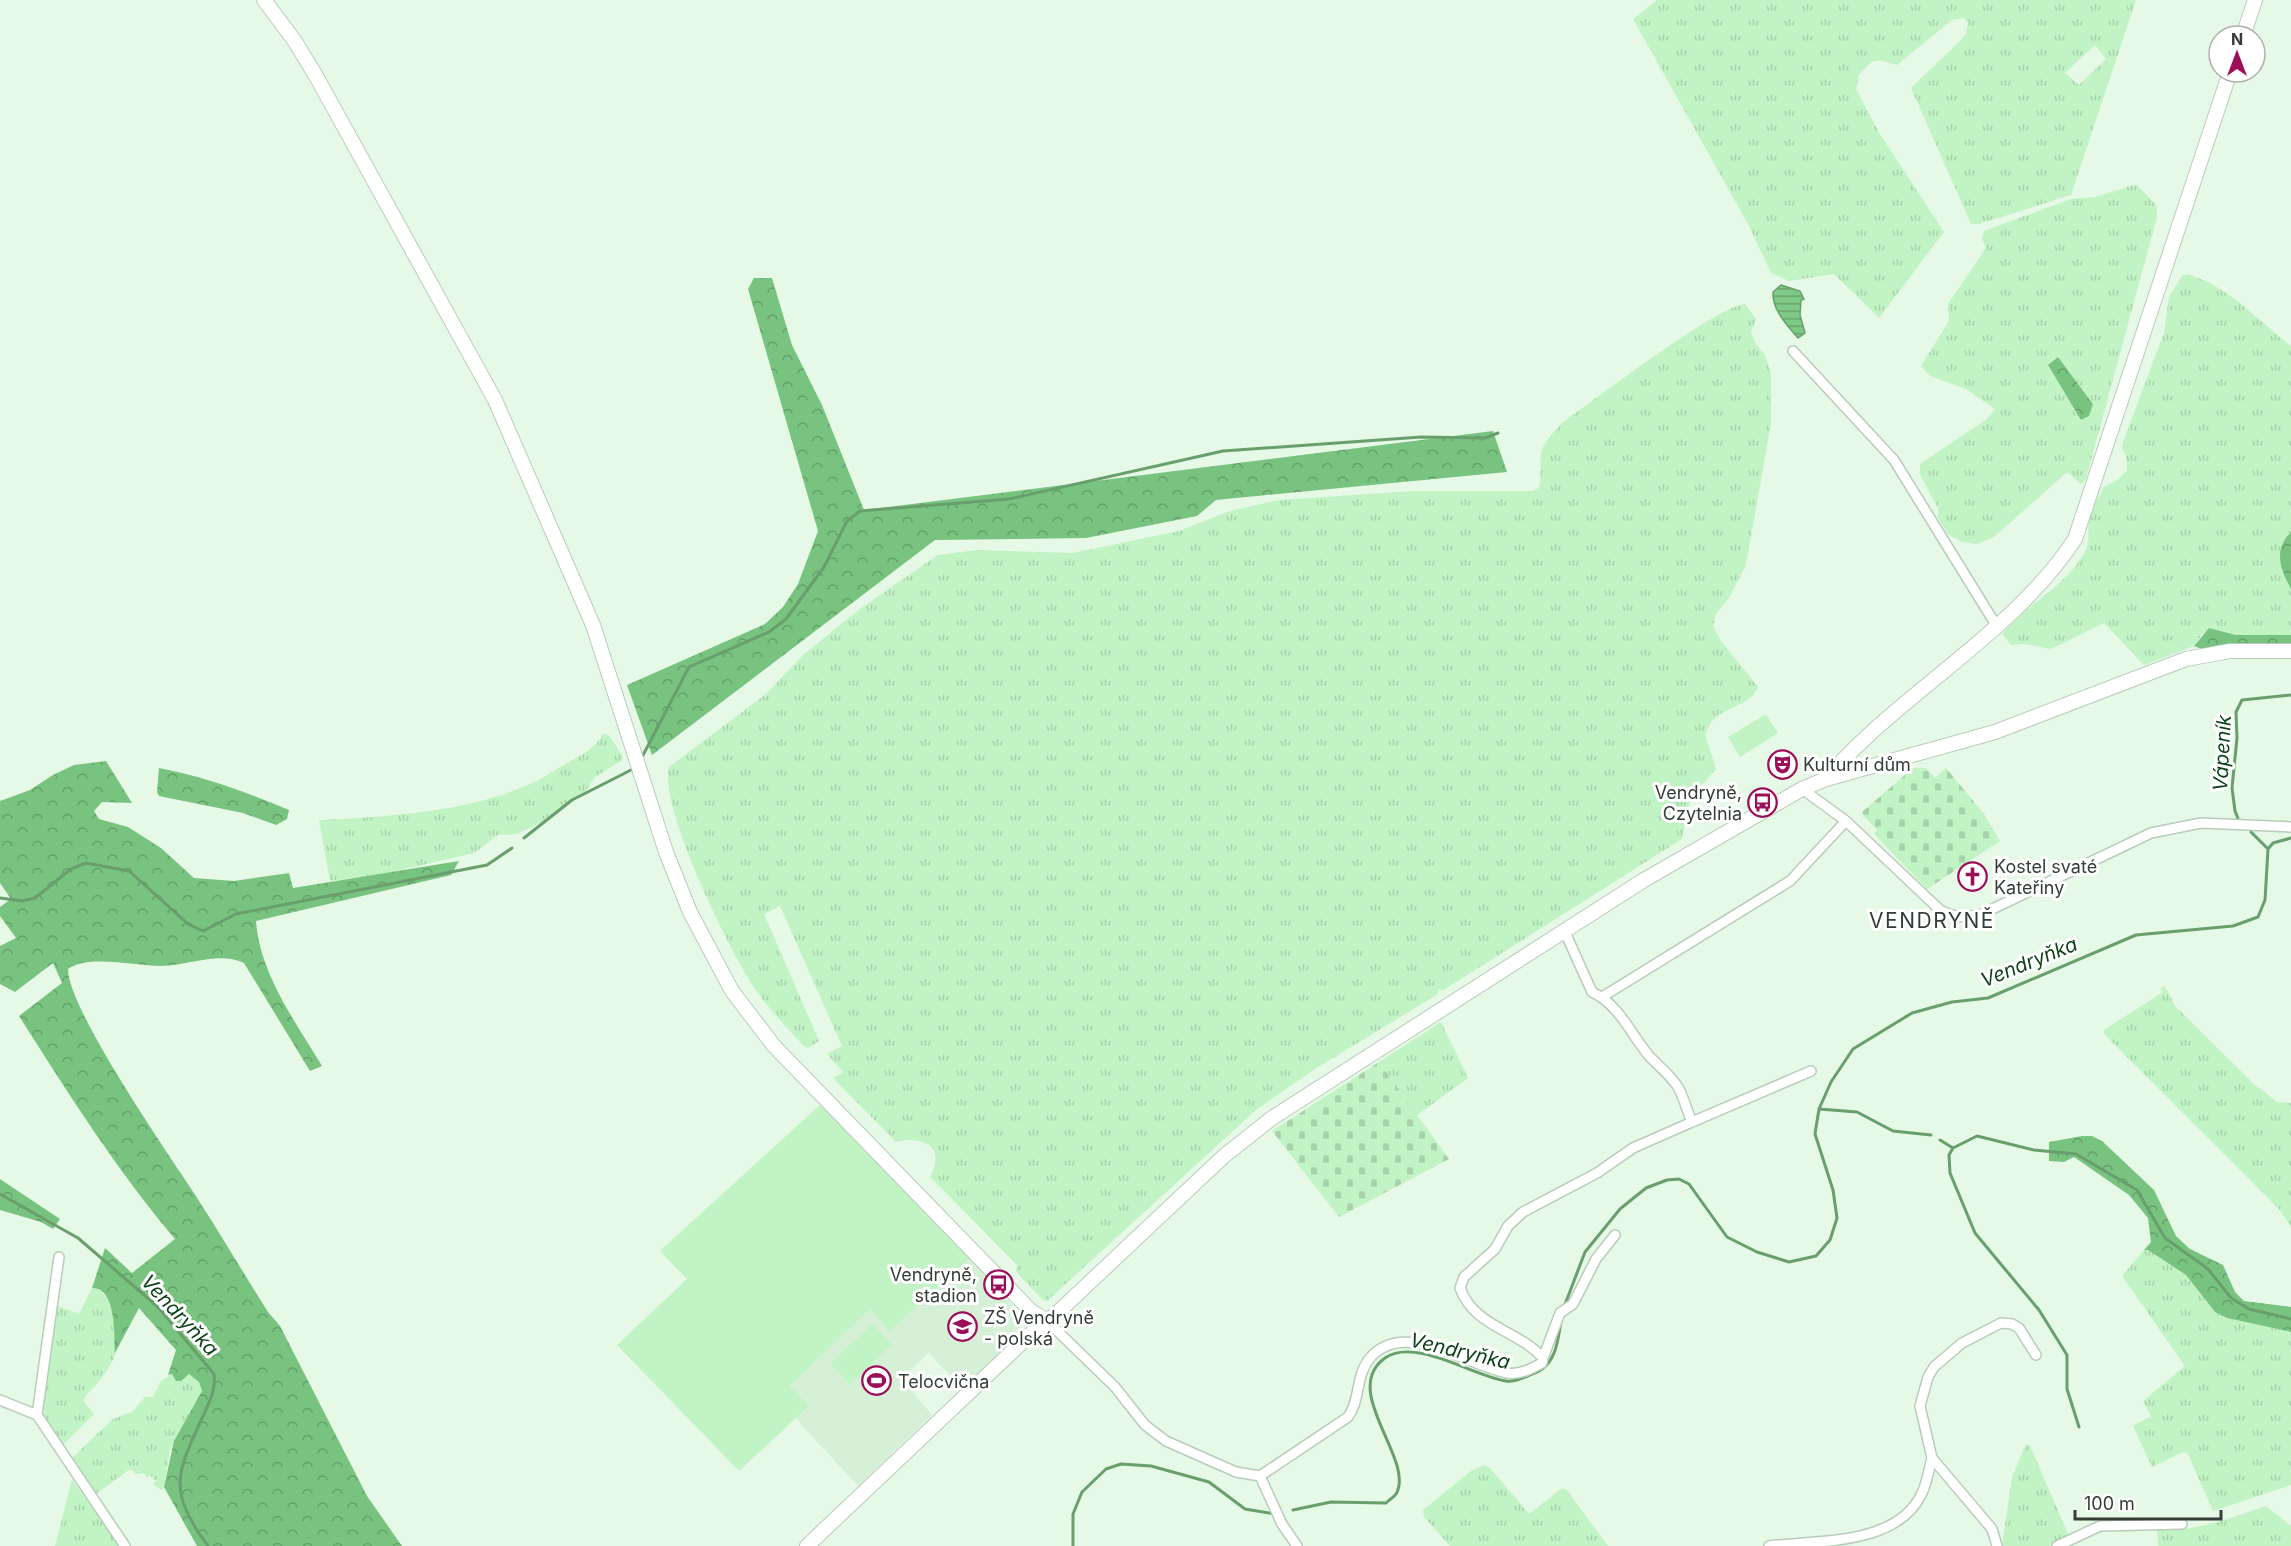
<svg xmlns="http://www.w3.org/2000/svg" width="2291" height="1546" font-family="Inter,sans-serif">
	<defs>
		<pattern id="grass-tufts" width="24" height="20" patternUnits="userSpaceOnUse" patternTransform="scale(1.5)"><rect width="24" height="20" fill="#c1f3c4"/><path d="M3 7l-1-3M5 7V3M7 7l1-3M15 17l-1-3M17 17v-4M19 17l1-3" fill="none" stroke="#a6d1a9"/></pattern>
		<pattern id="forest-crowns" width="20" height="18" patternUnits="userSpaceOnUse" patternTransform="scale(1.5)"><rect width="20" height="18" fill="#79c380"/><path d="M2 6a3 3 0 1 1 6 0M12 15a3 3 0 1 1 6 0" fill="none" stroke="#64a06a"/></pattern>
		<pattern id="cemetery-stones" width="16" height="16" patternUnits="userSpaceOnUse" patternTransform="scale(1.5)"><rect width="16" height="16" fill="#c1f3c4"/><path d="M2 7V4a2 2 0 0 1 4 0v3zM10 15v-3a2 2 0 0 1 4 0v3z" fill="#a6d1a9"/></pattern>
		<pattern id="water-rules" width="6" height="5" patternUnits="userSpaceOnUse" patternTransform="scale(1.5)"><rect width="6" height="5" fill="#7ec985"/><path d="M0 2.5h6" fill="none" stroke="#68a46e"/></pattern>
	</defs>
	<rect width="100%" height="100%" fill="#e5f9e6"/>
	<path fill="#d6f0d7" d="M970,1258L1021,1315L1022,1333L962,1388L929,1353L901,1378L932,1415L858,1486L796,1419L809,1406L790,1386L870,1309L891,1330Z"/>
	<path fill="url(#grass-tufts)" fill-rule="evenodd" d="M1657,0H2136L2071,195L1979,224H1971L1911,88L1959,42L1966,34L1968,23L1964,18L1952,20L1897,65L1880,60L1871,62L1859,75L1856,89L1878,131L1944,232L1879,318L1834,274L1789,281L1771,273L1748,224L1633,19ZM2095,45L2106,59L2079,85L2065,73Z
		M2134,185L2138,186L2157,206V217L2086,479L2081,484L2067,472L1994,537L1977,544L1962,542L1948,534L1938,518V508L1920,475V464L1987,419L1995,409L1966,389L1930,376L1921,366L1949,321L1948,304L1986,248L1982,239L1984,231L2071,199L2095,197ZM2058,357L2093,403L2089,416L2081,419L2048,365Z
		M2187,274C2229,286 2257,320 2291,346V532L2288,535L2282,571L2291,589V635H2236L2218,630L2203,633L2194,646L2144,665L2104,623L2051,649L2025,644L2011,645L2002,634C2027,604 2065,587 2085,552C2091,540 2087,528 2089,515C2092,504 2100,497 2104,487L2117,480L2127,471L2126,456L2122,449L2123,442L2164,333L2169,297L2182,276Z
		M1745,304L1756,319L1751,332L1756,344L1765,355L1771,373V423L1746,565L1729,598L1716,614L1713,626L1721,641L1758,687C1751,705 1728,706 1715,718C1710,722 1708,729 1705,734L1716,769L1705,782L1692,791L1682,839L1442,991L1438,989V994L1315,1069L1256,1110L1047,1301L1043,1300L1016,1272L1017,1265L930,1177C947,1147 923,1135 896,1142L833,1078L843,1072L827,1054L842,1046L780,906L764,914L819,1041L808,1048L803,1045C783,1024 763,1003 748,978C725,940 659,806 669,767L766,694L803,655L861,608L938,555L977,550L1073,553L1179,531L1230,511L1278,500L1414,491H1532L1539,488C1542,476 1539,464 1541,454C1543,442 1554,432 1562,423C1593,401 1717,306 1745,304Z
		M603,734L609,735L623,757L621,761L595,777L585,792L538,824L517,834L498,835L474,853L383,874L330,881L319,820C385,817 467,812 528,785C541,780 552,771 564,765C579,756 596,749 603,734Z
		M2165,986L2175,1006L2254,1084L2277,1102L2291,1103V1226L2278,1208L2104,1034V1030L2163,992L2160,988Z
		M1441,1022L1468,1078L1416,1116L1379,1062Z
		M2144,1250H2148L2186,1275L2215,1312L2227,1318L2291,1332V1485L2213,1511L2188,1454L2183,1452L2152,1467L2133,1426L2151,1416L2143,1401L2185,1366L2122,1276Z
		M92,1288C113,1288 120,1338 115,1354C111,1369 95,1386 85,1397L84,1402L94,1414L63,1445L44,1417L45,1388L57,1306L79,1314Z
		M172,1374L177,1381L189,1374L199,1382L202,1391L170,1450L164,1487L161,1490L153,1484L156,1481L150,1475L147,1477L144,1473L136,1474L130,1469L96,1494L72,1458L113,1419L132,1412L145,1397H153L161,1381Z
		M2026,1444L2030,1446L2069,1536L2049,1546H2002L2012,1477Z
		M1484,1465L1490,1468L1529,1514L1561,1489H1566L1608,1546H1450L1424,1517L1423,1510L1471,1471Z
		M72,1480L120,1545L122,1546H55Z
		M2266,1506L2291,1526V1546H2158L2157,1530C2195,1532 2231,1518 2266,1506Z"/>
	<path fill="url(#forest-crowns)" d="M754,278H772L792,345L822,405L864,510L1493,431L1507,472L1216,500L1197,516L1086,538L935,540L652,755L627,685L765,624L783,607L798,584L818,531L748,289Z
		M2058,357L2093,404L2089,416L2081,420L2048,365Z
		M2291,532V589C2280,569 2273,550 2291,532Z
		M2209,628L2236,635H2291V645L2204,650L2194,646Z
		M106,761L132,803L102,802L94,811L99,819L128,827L161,848L194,878L234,881L289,873L293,888L459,861L451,875L256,921C260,974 295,1021 322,1066L310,1071L244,963C218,951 188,966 161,966C136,966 89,954 68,969C67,1005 157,1137 180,1172C211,1218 239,1266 268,1312L280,1326L367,1496L402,1546H197L164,1487L174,1441L202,1391L199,1382L189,1374L181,1381H176L172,1374L168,1375L176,1350L139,1308L115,1353C114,1336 117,1288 92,1288L105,1248L132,1273L175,1239C116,1169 68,1093 19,1016L62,983L53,963L15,992L0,984V946L16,938L0,916V907L11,899L0,883V801L30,790L53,775L74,765Z
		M159,768C205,777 246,792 289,810L287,819L276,825L243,813L159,796L157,792Z
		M2082,1136H2092L2102,1141L2154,1190L2176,1236L2190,1249L2223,1265L2235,1292L2244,1301L2291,1307V1332L2227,1318L2215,1312L2186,1275L2148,1250H2144L2151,1242L2148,1218L2129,1195L2074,1157L2064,1162L2049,1161V1142Z
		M0,1179L60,1219L53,1229L41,1222L0,1210Z"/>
	<path fill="url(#cemetery-stones)" d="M1913,768H1926L1935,778L1946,768L1984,814L2000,841L1927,889L1874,834L1877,830L1861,813Z
		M1379,1062L1449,1159L1339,1217L1272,1131Z"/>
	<path fill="#c1f3c4" d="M1766,714L1778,733L1740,757L1728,737Z
		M821,1104L970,1258L890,1331L870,1309L790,1386L809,1406L739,1471L617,1345L687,1279L660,1251Z
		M873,1324L892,1345L849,1384L830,1363Z"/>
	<path fill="url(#water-rules)" stroke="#689f6d" stroke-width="1.5" d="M1781,285L1800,291L1804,299L1801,300L1800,315L1805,333L1798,338C1787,325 1772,310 1773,292Z"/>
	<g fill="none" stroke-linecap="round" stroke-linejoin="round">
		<path stroke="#689f6d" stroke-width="3" d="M641,759L689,667L769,632L786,619L824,567L847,521L860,511L1009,499L1223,451L1421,437L1485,438L1498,433
			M2239,821L2235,811L2232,788L2237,738L2236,712L2242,700L2291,695
			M2251,832L2268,849
			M524,838L572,800L633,769
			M0,898L22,901L35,898L71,869L86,863L129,871L188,924L203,931L236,914L487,865L512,848
			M1819,1109L1857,1112L1893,1131L1931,1135
			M1940,1140L1953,1148L1977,1136L2034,1150L2076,1154L2137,1190L2165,1238L2208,1269L2231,1298L2249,1309L2291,1319
			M1953,1148L1949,1155L1950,1173L1975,1233L2039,1310L2067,1355V1389L2079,1427
			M0,1194L78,1238L158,1307L214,1374C216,1389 210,1401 204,1414C177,1473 166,1489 208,1546
			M1564,1307L1585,1252L1620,1209L1646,1188L1667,1180L1679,1179L1689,1184L1727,1237L1757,1252L1789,1262L1816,1256L1830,1240L1837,1218L1833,1190L1815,1134L1819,1109L1831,1082L1853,1049L1912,1013L1952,1002L1988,998L2136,935L2233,926L2258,917L2265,900L2268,849L2273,843L2291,838
			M1293,1510L1331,1502L1386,1503C1389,1500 1394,1497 1396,1494C1416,1460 1339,1391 1385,1358C1415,1337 1473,1376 1506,1381C1514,1383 1525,1377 1532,1374C1542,1371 1550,1363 1554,1353C1558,1344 1559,1332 1561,1322
			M1073,1546V1514L1082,1492L1106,1469L1121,1464L1151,1466L1209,1482L1245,1509L1275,1514"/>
		<defs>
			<path id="street" d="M1793,351L1894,460L1996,625
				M1802,789L1846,821L1940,910C1955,918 1965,918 1982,914L2151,833L2201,823L2291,827
				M1602,997L1790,881L1846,821
				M1692,1122L1811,1071
				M59,1257L37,1415L125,1546
				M1047,1321L1115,1387L1145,1425L1166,1441L1236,1472L1260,1476L1282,1524L1297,1546
				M1543,1358L1560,1313L1573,1304L1596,1259L1615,1235
				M0,1400L37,1415
				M1260,1476L1348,1417C1361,1399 1355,1376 1370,1358C1404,1318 1468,1366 1507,1373C1520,1375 1531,1369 1542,1363L1543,1358C1518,1330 1474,1327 1460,1288L1464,1277L1495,1249L1508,1226L1523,1212L1597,1173L1633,1148L1692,1122C1687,1111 1684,1098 1678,1087C1670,1075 1660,1067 1650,1057C1631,1035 1620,1005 1592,992L1564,930
				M1769,1546C1817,1540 1898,1546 1922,1493C1927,1483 1929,1469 1932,1458
				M1997,1546L1992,1529L1932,1458L1920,1406L1928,1377L1934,1367L1962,1343L2001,1323L2012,1324L2019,1328L2036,1355
				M2057,1546L2100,1526L2182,1524"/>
			<path id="secondary" d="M264,0L294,40L316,76L495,400L593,625L666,852L690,912L732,991L774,1046L1031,1311L1047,1321
				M2243,36L2255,0
				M1826,779C1898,694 2013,634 2075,539L2230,72
				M807,1546L1035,1330L1055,1315L1224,1156L1272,1118L1644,880L1802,789L1826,779L1995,732L2186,659L2230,651H2291"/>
		</defs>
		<use href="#street" stroke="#b9ccba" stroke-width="12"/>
		<use href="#secondary" stroke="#b9ccba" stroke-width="16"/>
		<use href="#street" stroke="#fff" stroke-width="9"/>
		<use href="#secondary" stroke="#fff" stroke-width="14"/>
	</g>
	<defs>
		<symbol id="theatre-ring" viewBox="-11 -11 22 22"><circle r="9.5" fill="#fff" stroke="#9d0e5a" stroke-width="1.5"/><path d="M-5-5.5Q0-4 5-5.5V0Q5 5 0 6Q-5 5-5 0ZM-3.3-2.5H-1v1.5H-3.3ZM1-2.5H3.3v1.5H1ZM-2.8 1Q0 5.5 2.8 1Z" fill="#9d0e5a"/></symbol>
		<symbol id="bus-ring" viewBox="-11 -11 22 22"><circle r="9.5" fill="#fff" stroke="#9d0e5a" stroke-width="1.5"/><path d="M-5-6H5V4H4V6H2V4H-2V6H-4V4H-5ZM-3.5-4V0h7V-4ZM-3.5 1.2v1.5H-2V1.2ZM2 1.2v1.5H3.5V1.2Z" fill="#9d0e5a"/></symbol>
		<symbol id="church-ring" viewBox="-11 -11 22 22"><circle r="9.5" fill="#fff" stroke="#9d0e5a" stroke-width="1.5"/><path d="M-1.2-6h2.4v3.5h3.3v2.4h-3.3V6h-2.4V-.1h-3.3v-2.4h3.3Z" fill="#9d0e5a"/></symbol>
		<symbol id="school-ring" viewBox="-11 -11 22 22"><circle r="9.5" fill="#fff" stroke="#9d0e5a" stroke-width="1.5"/><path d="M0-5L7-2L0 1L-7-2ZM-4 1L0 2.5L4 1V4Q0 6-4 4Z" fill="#9d0e5a"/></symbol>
		<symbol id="stadium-ring" viewBox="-11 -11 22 22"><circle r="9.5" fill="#fff" stroke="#9d0e5a" stroke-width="1.5"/><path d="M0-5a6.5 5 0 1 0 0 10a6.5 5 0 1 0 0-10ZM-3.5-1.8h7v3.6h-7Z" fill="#9d0e5a"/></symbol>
	</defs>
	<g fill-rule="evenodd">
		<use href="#theatre-ring" x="1766" y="748" width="33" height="33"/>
		<use href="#bus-ring" x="1746" y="786" width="33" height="33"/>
		<use href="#church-ring" x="1956" y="860" width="33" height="33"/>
		<use href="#bus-ring" x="982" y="1268" width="33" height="33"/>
		<use href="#school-ring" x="946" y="1310" width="33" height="33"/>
		<use href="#stadium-ring" x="860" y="1364" width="33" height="33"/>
	</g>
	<g text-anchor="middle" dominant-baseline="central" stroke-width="6" stroke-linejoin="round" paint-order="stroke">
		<g font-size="18" fill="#353d36" stroke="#fff" text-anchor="start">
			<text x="1803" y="764">Kulturní dům</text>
			<text x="1742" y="792" text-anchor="end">Vendryně,<tspan x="1742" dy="21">Czytelnia</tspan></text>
			<text x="1994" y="866">Kostel svaté<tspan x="1994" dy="21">Kateřiny</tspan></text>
			<text x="977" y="1274" text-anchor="end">Vendryně,<tspan x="977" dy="21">stadion</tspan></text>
			<text x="984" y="1317">ZŠ Vendryně<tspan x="984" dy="21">- polská</tspan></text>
			<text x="898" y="1381">Telocvična</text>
		</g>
		<g font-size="20" font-style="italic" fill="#0c4317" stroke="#fff">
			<text transform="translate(2222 753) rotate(-87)">Vápeník</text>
			<text transform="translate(2029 962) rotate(-22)">Vendryňka</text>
			<text transform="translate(180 1315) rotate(47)">Vendryňka</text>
			<text transform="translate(1460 1351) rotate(13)">Vendryňka</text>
		</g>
		<g font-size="21" letter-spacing="1.5" fill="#353d36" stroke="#fff">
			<text x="1932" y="920">VENDRYNĚ</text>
		</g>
	</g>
	<g transform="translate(2237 54)"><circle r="28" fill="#ffffff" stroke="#aeb1af" stroke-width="1.5"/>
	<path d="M0-4.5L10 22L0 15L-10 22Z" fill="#9d0e5a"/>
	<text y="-9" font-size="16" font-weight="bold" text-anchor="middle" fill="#353d36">N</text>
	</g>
	<path d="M2075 1510v9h146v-9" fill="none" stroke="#353d36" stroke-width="3"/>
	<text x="2084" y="1510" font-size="18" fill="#353d36" stroke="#ffffff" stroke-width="4.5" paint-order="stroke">100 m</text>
</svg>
